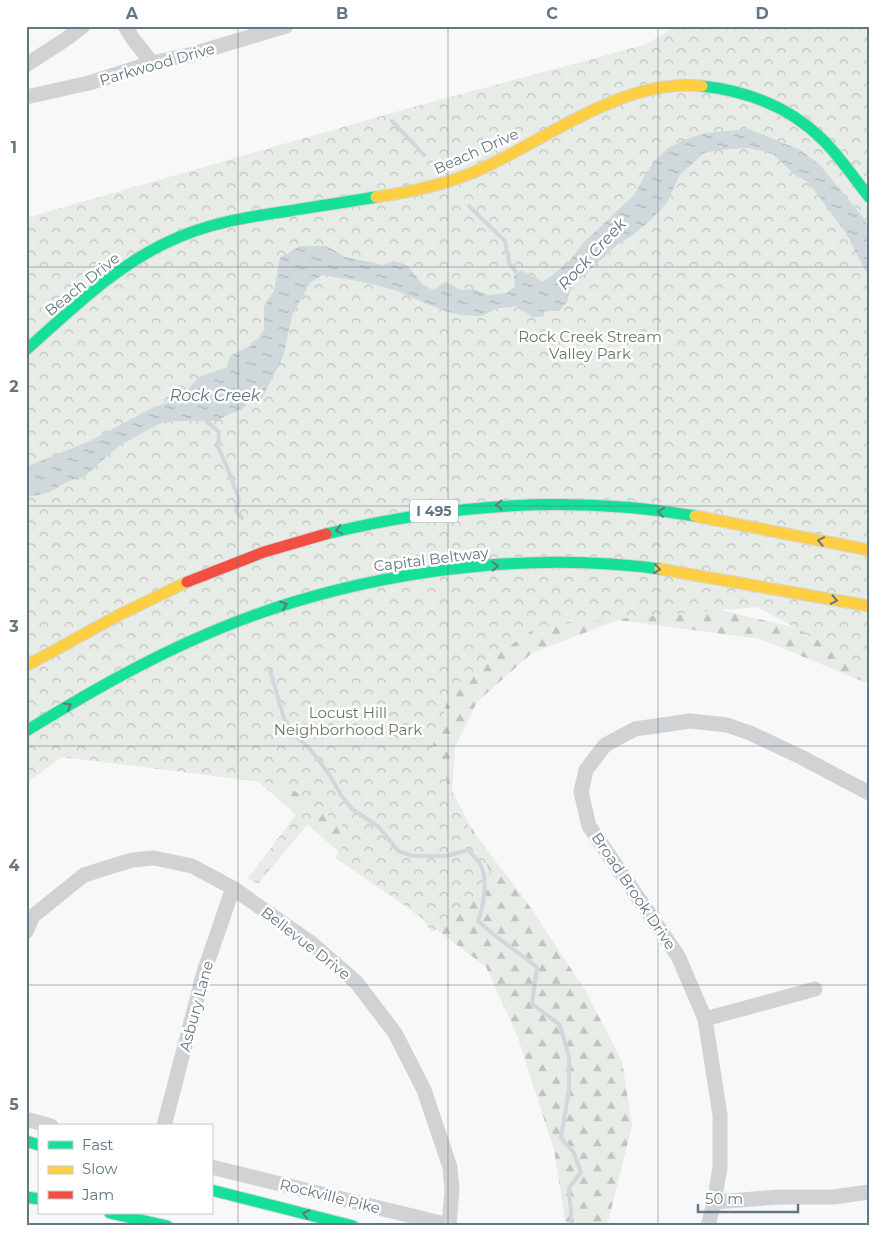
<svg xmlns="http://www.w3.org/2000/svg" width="895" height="1252" font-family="Montserrat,sans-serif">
	<defs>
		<pattern id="forest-firs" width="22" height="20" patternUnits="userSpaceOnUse" patternTransform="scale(1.25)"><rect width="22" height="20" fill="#e8ece6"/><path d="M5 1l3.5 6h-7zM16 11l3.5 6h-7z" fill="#bfc4c0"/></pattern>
		<pattern id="park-crowns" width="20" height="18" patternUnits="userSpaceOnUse" patternTransform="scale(1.25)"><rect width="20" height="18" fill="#e8ece6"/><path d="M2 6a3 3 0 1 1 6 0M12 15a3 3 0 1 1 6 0" fill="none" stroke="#bfc4c0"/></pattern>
		<pattern id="water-ripples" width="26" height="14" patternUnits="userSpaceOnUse" patternTransform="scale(1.25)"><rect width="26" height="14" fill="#cfd8db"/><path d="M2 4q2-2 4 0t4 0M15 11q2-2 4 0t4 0" fill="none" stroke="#abb4b7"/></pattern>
	</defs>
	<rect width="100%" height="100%" fill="#f8f8f8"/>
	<path fill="url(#forest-firs)" d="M662,596L869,645V684L760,639L618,620L532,653L477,702L455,747L452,792L475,834L526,901L585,990L622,1061L632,1126L607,1226H566L554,1150L517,1035L486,967L371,880L246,771L224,664Z"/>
	<path fill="url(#park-crowns)" d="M675,26H869V668L757,607L538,626L452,687L432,748L496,884L432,932L419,915L335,858L352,833L320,809L258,884L248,878L307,800L287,785L62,757L26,784V218L413,107L647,44Z"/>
	<path fill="url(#water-ripples)" d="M749,129L800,150L819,164L862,216L869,227V278L846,233L808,182L794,174L773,154L748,148L717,150L704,153L680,175L666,204L646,224L630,237L618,244L572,286L567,302L559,311H545L543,317H532L518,306C512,307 505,307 499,308C491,310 486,316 478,316C449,317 423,301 397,291C375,283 345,279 322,275L310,283L292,316L283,357L261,400H250L242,410L234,412L215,421H175L162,423L151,428L119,446L85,476L66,482L50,492L35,496L26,495V467L90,441L152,408L176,399L190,387L199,377L227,367L230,356L254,344L264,330V306L274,291L280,258L300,246H327L345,257L383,265L394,261L407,265L422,284L433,290L446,282L461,290L474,289L488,295L507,293L515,286L514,276L521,270L543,282L568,263L582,244L634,195L646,173L656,160L668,148L683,140L706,133Z"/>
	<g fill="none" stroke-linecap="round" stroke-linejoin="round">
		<path stroke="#cfd8db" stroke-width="4" d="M392,121L424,155
			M469,206L505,241L509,263L520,277
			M204,419L219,432L218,447L225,462L239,499L236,511L242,518
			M270,670L284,718L293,733L310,749L329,774L341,795L352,809L379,827L398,851L413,856H446L468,850C472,854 476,858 479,862C489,878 484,905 478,921L493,934L537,967L532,1004L560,1025L569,1057V1090L561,1138L574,1153L581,1172L569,1188L572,1226"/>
		<defs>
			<path id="fast" d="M702,86C747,91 790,107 823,140C840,157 854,178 869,197
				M26,350C70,311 114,267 168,242C207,223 247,217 289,211C318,206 347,202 376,197
				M326,534C448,504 571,495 695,516
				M26,731C85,695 145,660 209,633C344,575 514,549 660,569
				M26,1141L39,1145
				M211,1190L353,1226
				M26,1197L39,1199
				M110,1213L167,1226"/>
			<path id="slow" d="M376,197C411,192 446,185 479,170C548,139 622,78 702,86
				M695,516L869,550
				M660,569L869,606
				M26,666L119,615L187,582"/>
			<path id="jam" d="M187,582L264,552L326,534"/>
		</defs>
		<use href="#fast" stroke="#d5d6d7" stroke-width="13"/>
		<use href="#slow" stroke="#d5d6d7" stroke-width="13"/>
		<use href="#jam" stroke="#d5d6d7" stroke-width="13"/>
		<path stroke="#d1d2d3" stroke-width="15" d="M125,26L133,39L152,63
			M26,65L66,39L83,26
			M26,97L89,83L152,63L193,54L286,26
			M26,932L33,916L84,875L132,860L154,858L192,866L233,888L311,943L356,982L395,1033L424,1090L450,1167L452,1189L449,1226
			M705,1019L815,989
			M26,1119L51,1126
			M164,1126L204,972L233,888
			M211,1167L449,1225
			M714,1202L779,1197H833L869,1192
			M708,1226L714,1202L720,1168V1115L705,1019L678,956L589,826L581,792L586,770L605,745L635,729L690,721L727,725L750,733L801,757L869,793"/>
		<use href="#fast" stroke="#16e098" stroke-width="11"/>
		<use href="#slow" stroke="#ffcf43" stroke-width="11"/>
		<use href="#jam" stroke="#f24e42" stroke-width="11"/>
	</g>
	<defs><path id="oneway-chevron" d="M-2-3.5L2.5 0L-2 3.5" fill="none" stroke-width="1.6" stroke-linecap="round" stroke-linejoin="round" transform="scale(1.25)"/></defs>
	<g stroke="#627784">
		<use href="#oneway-chevron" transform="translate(499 505) rotate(179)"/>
		<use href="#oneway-chevron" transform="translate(661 512) rotate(-172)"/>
		<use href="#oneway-chevron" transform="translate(339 530) rotate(165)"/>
		<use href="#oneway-chevron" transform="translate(821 541) rotate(-169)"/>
		<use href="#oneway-chevron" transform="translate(495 566) rotate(-4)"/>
		<use href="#oneway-chevron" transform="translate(657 569) rotate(7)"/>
		<use href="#oneway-chevron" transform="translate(834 600) rotate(11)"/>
		<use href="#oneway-chevron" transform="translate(284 605) rotate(-18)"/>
		<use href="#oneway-chevron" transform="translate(68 706) rotate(-30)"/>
		<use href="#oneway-chevron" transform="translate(306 1214) rotate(-166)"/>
	</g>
	<path fill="none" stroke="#627784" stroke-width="1" stroke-opacity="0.55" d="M238,26V1226M448,26V1226M658,26V1226M26,267H869M26,506H869M26,746H869M26,985H869"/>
	<g text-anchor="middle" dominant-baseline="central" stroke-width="5" stroke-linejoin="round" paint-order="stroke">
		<rect fill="#fff" stroke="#91a0a9" stroke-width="1" x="410" y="499.5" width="48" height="23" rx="4"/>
		<g font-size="14" font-weight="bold" fill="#627784">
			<text x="434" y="511">I 495</text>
		</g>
		<g font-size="15" fill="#627784" stroke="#fff">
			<text transform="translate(157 64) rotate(-16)">Parkwood Drive</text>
			<text transform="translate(476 151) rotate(-24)">Beach Drive</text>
			<text transform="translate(82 284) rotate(-39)">Beach Drive</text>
			<text transform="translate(431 559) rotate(-7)">Capital Beltway</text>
			<text transform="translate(634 891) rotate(56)">Broad Brook Drive</text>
			<text transform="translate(306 943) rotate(38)">Bellevue Drive</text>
			<text transform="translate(196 1006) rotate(-75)">Asbury Lane</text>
			<text transform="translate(330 1196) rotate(14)">Rockville Pike</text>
		</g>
		<g font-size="15" fill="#677b62" stroke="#fff">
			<text x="590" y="336">Rock Creek Stream<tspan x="590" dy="17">Valley Park</tspan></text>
			<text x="348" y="712">Locust Hill<tspan x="348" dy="17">Neighborhood Park</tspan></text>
		</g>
		<g font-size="16" font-style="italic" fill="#5e767e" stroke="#fff">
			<text transform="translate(592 254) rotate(-47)">Rock Creek</text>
			<text x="215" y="395">Rock Creek</text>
		</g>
	</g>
	<rect width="895" height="1252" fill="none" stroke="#ffffff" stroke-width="55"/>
	<rect x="38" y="1124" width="175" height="90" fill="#ffffff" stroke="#c0c9ce"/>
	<rect x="48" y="1141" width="25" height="8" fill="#16e098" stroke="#c0c9ce"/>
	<text x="82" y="1150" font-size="15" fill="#627784">Fast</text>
	<rect x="48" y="1166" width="25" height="8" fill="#ffcf43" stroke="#c0c9ce"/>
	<text x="82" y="1174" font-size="15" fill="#627784">Slow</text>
	<rect x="48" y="1191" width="25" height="8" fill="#f24e42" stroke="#c0c9ce"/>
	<text x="82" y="1200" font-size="15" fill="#627784">Jam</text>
	<path d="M698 1204v8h100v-8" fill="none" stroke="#627784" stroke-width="2.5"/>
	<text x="705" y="1204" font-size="15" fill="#627784" stroke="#ffffff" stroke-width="4" paint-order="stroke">50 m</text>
	<rect x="28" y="28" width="840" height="1196" fill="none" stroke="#627784" stroke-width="2"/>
	<g font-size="16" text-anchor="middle" font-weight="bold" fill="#627784">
		<text x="132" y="19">A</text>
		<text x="342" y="19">B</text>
		<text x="552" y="19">C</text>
		<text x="762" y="19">D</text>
		<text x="14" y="153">1</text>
		<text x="14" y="392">2</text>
		<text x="14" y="632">3</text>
		<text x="14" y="871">4</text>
		<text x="14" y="1110">5</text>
	</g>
</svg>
